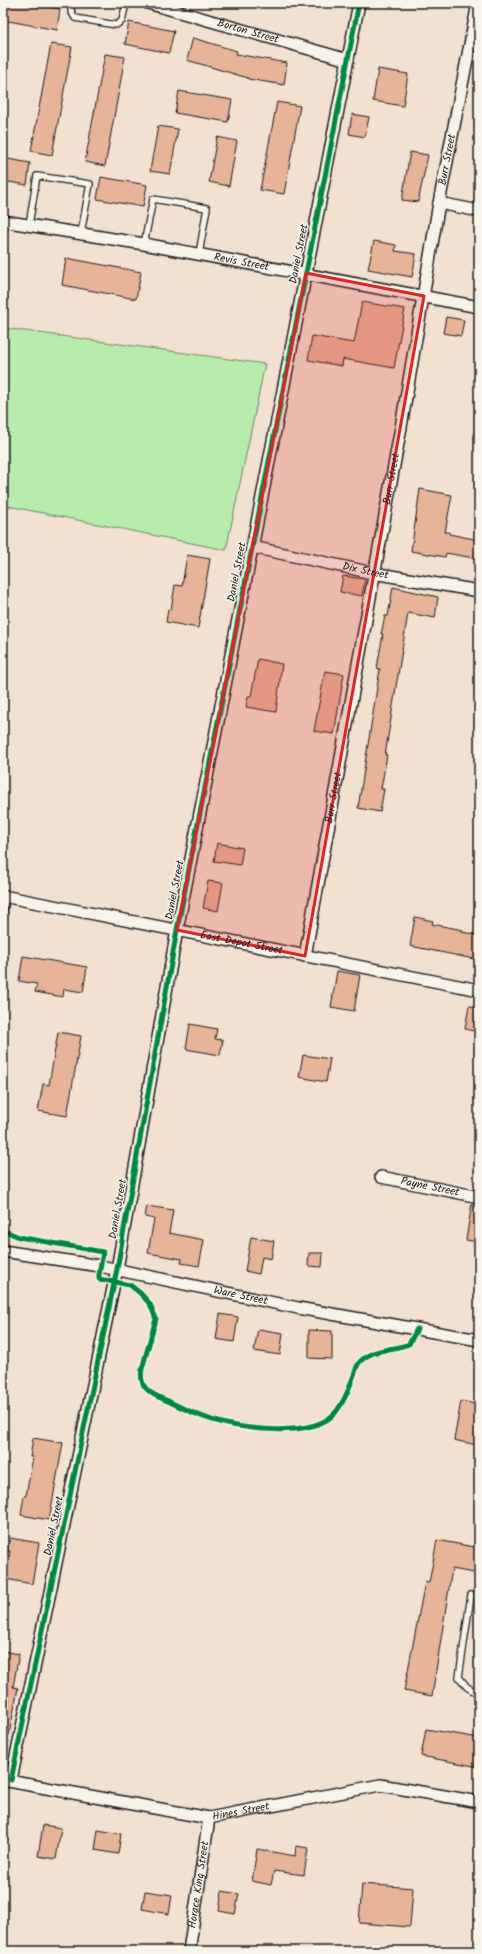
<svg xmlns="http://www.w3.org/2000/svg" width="482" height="1954" font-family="Kalam,sans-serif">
	<rect width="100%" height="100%" fill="#f2e0d0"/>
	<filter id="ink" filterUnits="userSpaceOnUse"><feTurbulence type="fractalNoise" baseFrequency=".025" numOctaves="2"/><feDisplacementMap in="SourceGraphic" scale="8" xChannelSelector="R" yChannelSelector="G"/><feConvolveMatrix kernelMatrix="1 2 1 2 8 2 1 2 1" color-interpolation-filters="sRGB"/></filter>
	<g filter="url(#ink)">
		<path fill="#b8ecad" stroke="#6a8464" d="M3,328L265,364L226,550L3,505Z"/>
		<path fill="#e7b399" stroke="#1c1c1c" d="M3,3H28L60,9L57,30L3,20Z
			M129,22L174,31L169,53L125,44Z
			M193,38L237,51L236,54L287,63L284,85L248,79V78L187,60Z
			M51,44L72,47L52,155L31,151Z
			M105,54L125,57L105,166L85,162Z
			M378,69L408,74L403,106L373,101Z
			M179,91L232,100L228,122L175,113Z
			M277,102L300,106L284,194L260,190Z
			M352,114L369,117L365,137L349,134Z
			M158,126L178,129L170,174L150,171Z
			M217,137L237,141L229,186L209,182Z
			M410,152L428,155L418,202L402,200Z
			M3,158L30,163L27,185L3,181Z
			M101,177L147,185L143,207L97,199Z
			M374,241L396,245L395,251L416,254L412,277L368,269Z
			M66,258L141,272L136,299L62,285Z
			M362,302L405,309L394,368L343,359L342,366L308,360L312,336L354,343Z
			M446,317L464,320L461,336L443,333Z
			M420,489L452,495L445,532H449V534L479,540V559L446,553L445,557L411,551Z
			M187,555L210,559L198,628L166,622L168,609L171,610L175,585L182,586Z
			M343,576L365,579L362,596L340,592Z
			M393,587L438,597L435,618L408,613L385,755H387L381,789H384L380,812L358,808L380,669L377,668L383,634H381L385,616H388Z
			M258,659L282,664L276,712L246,707L248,696H251Z
			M325,671L344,674L334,734L314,731Z
			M217,843L243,848L240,865L214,861Z
			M208,881L223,883L218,911L203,908Z
			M415,917L433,921L432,924L463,930L462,932L479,935V960L410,946Z
			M23,956L87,967L83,992L64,989L63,997L35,992L37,984L19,981Z
			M337,971L360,975L354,1011L331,1007Z
			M469,1006L479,1007V1032L465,1029Z
			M190,1024L217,1029L215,1039L223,1040L220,1055L186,1049Z
			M58,1032L81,1036L67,1116L38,1111L43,1084L49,1085Z
			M303,1055L330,1059L326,1082L299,1077Z
			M472,1203L479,1204V1242L466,1240Z
			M147,1206L173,1210L169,1233L204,1240L199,1266L181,1263L182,1259L148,1253L154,1219L145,1217Z
			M251,1237L274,1241L271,1259L262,1257L259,1274L245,1271Z
			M309,1253H323L322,1267L308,1266Z
			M220,1314L238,1317L234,1342L216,1339Z
			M258,1329L283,1333L280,1355L254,1351Z
			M309,1330L332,1331V1359L309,1358Z
			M461,1401L479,1405V1432L477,1445L454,1440Z
			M33,1438L63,1443L49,1520L21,1515L24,1496H26L33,1457H30Z
			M10,1538L39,1543L32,1584L6,1579L10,1551H7Z
			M437,1540L479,1548V1574L452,1569L432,1696L404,1691L425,1582L429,1583Z
			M3,1651L19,1654L13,1687L18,1688L9,1735H3Z
			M426,1729L479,1738V1767L421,1756Z
			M43,1825L61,1828L56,1859L38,1856Z
			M98,1830L121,1834L118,1854L95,1850Z
			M296,1846L308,1848L304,1875L274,1871L271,1885L252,1881L257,1849L295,1856Z
			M362,1884L413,1888L410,1927L359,1923Z
			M145,1891L172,1895L169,1914L142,1909Z
			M222,1891L239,1894L235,1914L219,1911Z"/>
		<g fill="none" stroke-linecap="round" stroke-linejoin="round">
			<defs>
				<path id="lane" d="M72,3L71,11L75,18L116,25L122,21L126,3
					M29,225L37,176L90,184L81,233
					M144,244L153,199L207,208L199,254
					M3,913L6,896
					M471,1595L459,1677L467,1687L479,1694"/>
				<g id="street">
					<path id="s1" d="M148,3L348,60"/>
					<path d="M439,203L479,211"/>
					<path id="s2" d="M3,221L144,244L479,307"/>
					<path id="s3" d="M252,547L373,573L479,591"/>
					<path id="s4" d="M3,896L479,990"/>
					<path id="s5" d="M305,956L401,427L439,203L478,3"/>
					<path id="s6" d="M381,1177L479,1197"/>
					<path id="s7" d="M3,1251L100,1266L298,1308L479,1340"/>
					<path id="s8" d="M3,1780L209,1818L380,1785L479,1802"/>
					<path d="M11,1780L117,1269L177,930L359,3"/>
					<path id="s9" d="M189,1951L209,1818"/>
				</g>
			</defs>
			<use href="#lane" stroke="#1c1c1c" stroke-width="8"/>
			<use href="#street" stroke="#1c1c1c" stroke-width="14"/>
			<use href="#lane" stroke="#f7f3e8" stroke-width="5.5"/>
			<use href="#street" stroke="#f7f3e8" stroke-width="11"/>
			<defs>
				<path id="cycleway" d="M3,1230L19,1237L103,1252L99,1275V1279L130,1285L140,1293L150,1304L156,1319L142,1369C141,1374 141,1379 143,1384C148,1394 161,1398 170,1402C184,1409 197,1415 212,1420C241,1429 312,1439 335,1413C346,1400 352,1380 358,1364C370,1348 391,1351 409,1344L417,1329
					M11,1780L117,1269L177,930L359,3"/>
			</defs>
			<use href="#cycleway" stroke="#f7f3e8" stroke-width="8"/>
			<use href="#cycleway" stroke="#00873e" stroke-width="5"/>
		</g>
	</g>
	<path fill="#d62828" fill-opacity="0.2" stroke="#d62828" stroke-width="3" stroke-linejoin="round" d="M306,273L424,296L305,956L177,930Z"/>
	<g text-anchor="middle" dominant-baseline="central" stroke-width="3" stroke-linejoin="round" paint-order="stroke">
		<g font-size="11" fill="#1c1c1c" stroke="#f7f3e8">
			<text stroke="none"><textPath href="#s1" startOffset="104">Borton Street</textPath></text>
			<text stroke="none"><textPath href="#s5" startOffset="809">Burr Street</textPath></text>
			<text transform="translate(299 254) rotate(-79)">Daniel Street</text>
			<text stroke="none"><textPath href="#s2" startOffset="242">Revis Street</textPath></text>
			<text stroke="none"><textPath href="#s5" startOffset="485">Burr Street</textPath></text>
			<text stroke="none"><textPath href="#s3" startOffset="116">Dix Street</textPath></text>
			<text transform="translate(237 572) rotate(-79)">Daniel Street</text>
			<text stroke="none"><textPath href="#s5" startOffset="161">Burr Street</textPath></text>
			<text transform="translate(175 890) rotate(-79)">Daniel Street</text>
			<text stroke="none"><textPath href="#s4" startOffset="243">East Depot Street</textPath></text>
			<text stroke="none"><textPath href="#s6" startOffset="50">Payne Street</textPath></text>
			<text transform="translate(118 1209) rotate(-80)">Daniel Street</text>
			<text stroke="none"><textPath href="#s7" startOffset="242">Ware Street</textPath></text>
			<text transform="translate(54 1526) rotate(-78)">Daniel Street</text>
			<text stroke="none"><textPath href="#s8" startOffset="242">Hines Street</textPath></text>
			<text stroke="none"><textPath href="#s9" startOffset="67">Horace King Street</textPath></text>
		</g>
	</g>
	<rect width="482" height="1954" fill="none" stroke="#f7f3e8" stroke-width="16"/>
	<rect x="8" y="8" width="466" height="1938" fill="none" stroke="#1c1c1c" stroke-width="1.5" filter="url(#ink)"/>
</svg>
